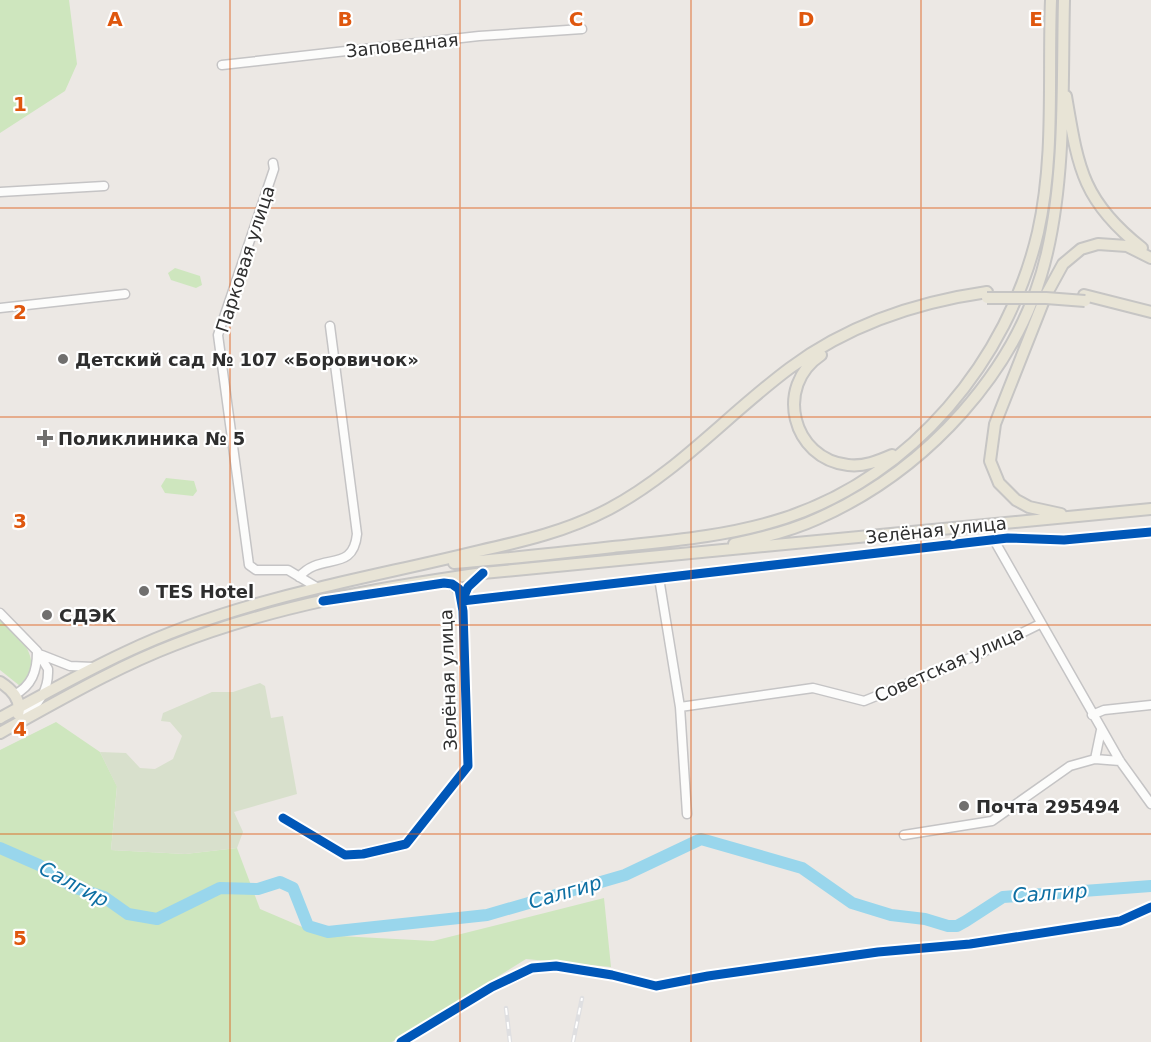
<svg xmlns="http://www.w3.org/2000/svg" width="1151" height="1042" font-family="'DejaVu Sans',sans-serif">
	<rect width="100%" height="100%" fill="#ece8e4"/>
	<path fill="#cee6be" d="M0,0H69L77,64L65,91L0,133Z
		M175,268L200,276L202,285L196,288L171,280L168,273Z
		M166,478L194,481L197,491L193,496L165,493L161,486Z
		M0,621C21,633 47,666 20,686L0,670Z
		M56,722L100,752L117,786L111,850L185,854L237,848L260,909L321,935L433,941L604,898L611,967L526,959L392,1042H0V750Z"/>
	<path fill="#d8e0cc" d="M260,683L265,686L271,718L283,716L297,794L234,812L243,832L237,848L185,854L111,850L117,787L100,752L126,753L140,768L155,769L173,759L182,736L170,722L161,721L163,713L212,692H233Z"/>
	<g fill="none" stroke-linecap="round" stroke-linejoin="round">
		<path stroke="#99d6ec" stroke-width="12" d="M0,848L39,865L73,887L104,897L128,914L157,919L220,888L258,889L280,882L293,888L308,926L328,932L487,915L625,875L701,839L802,868L852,903L891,915L925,919L948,926H957L966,921L1003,897L1151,886"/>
		<defs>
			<path id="minor" d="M222,65L479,36L582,29
				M273,163L274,169L218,335L249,565L256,570H288L318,588
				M0,192L104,186
				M0,308L125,294
				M994,540L1120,761L1151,804
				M483,574L468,587L462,601L1008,538L1064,540L1151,532
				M299,577C321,551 353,574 357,534L330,326
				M659,578L680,707L687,814
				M0,613L37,651L48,669C49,689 39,706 22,716
				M42,655L70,666L93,667
				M14,695C32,686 37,671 37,652
				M680,707L813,688L864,701L975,656L1040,624
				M1092,715L1104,710L1151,705
				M1095,759L1101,730
				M283,818L345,855L363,854L406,844L468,766L462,601C458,586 452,582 437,584
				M904,835L992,821L1070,766L1095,759L1120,761
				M401,1042L492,987L532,968L556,966L612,975L656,986L708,976L878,952L970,944L1120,921L1151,907"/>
			<path id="major" d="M1066,96C1078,167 1082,201 1142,248
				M1084,295L1151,312
				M821,355C774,386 792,459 848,465C864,467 878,461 892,455
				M1061,514L1029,507L1016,500L999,483L990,461L995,424L1046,295L1063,264L1081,249L1098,244L1127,246L1151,258
				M734,544C762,538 791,531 817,519C925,471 1020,371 1047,253C1066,171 1062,84 1064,0
				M454,563C507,559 560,553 613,547C671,541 730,536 785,518C912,476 1008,361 1038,232C1055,157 1048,76 1051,0
				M0,682C11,689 22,700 18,714
				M0,718C42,695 83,672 126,652C185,624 255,603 318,588C372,575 426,564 479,551C524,541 567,531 609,509C677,473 728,414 790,368C848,325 917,302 987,292
				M0,733C57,702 114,668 174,645C273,606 378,588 483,573L1151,509"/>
		</defs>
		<use href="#minor" stroke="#c5c4c5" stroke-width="11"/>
		<use href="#major" stroke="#c6c5c4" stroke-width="14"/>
		<use href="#minor" stroke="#fcfcfb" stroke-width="8"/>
		<use href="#major" stroke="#e8e4d6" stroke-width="10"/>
		<defs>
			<path id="rail" d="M506,1008L510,1042
				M573,1042L582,998"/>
		</defs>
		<use href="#rail" stroke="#dfdfe1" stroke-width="4.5"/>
		<use href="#rail" stroke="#fff" stroke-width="2" stroke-dasharray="7" stroke-linecap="butt"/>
		<defs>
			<path id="major-bridge" d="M987,298H1046L1085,301"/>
		</defs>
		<use href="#major-bridge" stroke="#c6c5c4" stroke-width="14" stroke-linecap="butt"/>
		<use href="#major-bridge" stroke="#e8e4d6" stroke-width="10"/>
		<defs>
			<path id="cycleway" d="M483,573L468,587L462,601L1008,538L1064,540L1151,532
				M283,818L345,855L363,854L406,844L468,766L463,611L459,589L452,584L444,583L323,601
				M401,1042L492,987L532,968L556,966L612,975L656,986L708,976L878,952L970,944L1120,921L1151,907"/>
		</defs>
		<use href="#cycleway" stroke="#fff" stroke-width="13"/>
		<use href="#cycleway" stroke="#0057b8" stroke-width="9"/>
	</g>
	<path fill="none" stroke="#df570e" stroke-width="1.5" stroke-opacity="0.55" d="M230,0V1042M460,0V1042M691,0V1042M921,0V1042M0,208H1151M0,417H1151M0,625H1151M0,834H1151"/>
	<g fill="#706f6e" stroke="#fff" stroke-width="2">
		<circle cx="63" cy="359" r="6"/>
		<path d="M42 429h6v6h6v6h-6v6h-6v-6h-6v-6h6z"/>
		<circle cx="144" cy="591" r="6"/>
		<circle cx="47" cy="615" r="6"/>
		<circle cx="964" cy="806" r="6"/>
	</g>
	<g text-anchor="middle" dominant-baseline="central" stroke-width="4.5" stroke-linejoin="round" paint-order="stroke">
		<g font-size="18" fill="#2e2e2e" stroke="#fff">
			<text transform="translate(402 45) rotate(-6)">Заповедная</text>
			<text transform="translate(245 259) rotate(-72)">Парковая улица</text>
			<text transform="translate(936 530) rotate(-6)">Зелёная улица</text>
			<text transform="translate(949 664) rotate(-24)">Советская улица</text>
			<text transform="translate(448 680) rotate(-92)">Зелёная улица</text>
		</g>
		<g font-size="18" font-weight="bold" fill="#2e2e2e" stroke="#fff" text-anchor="start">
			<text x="75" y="359">Детский сад № 107 «Боровичок»</text>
			<text x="58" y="438">Поликлиника № 5</text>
			<text x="156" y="591">TES Hotel</text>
			<text x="59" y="615">СДЭК</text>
			<text x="976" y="806">Почта 295494</text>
		</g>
		<g font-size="20" font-style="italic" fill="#0d6fa3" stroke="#fff">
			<text transform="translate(74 884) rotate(28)">Салгир</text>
			<text transform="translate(565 892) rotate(-16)">Салгир</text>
			<text transform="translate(1050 893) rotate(-4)">Салгир</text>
		</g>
	</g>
	<g font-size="20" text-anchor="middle" font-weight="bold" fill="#df570e" stroke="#fff" stroke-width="4.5" stroke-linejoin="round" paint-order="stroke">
		<text x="115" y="26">A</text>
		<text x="345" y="26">B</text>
		<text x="576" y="26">C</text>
		<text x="806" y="26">D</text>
		<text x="1036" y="26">E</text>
		<text x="20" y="111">1</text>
		<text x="20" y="319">2</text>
		<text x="20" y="528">3</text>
		<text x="20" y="736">4</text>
		<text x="20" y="945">5</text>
	</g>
</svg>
